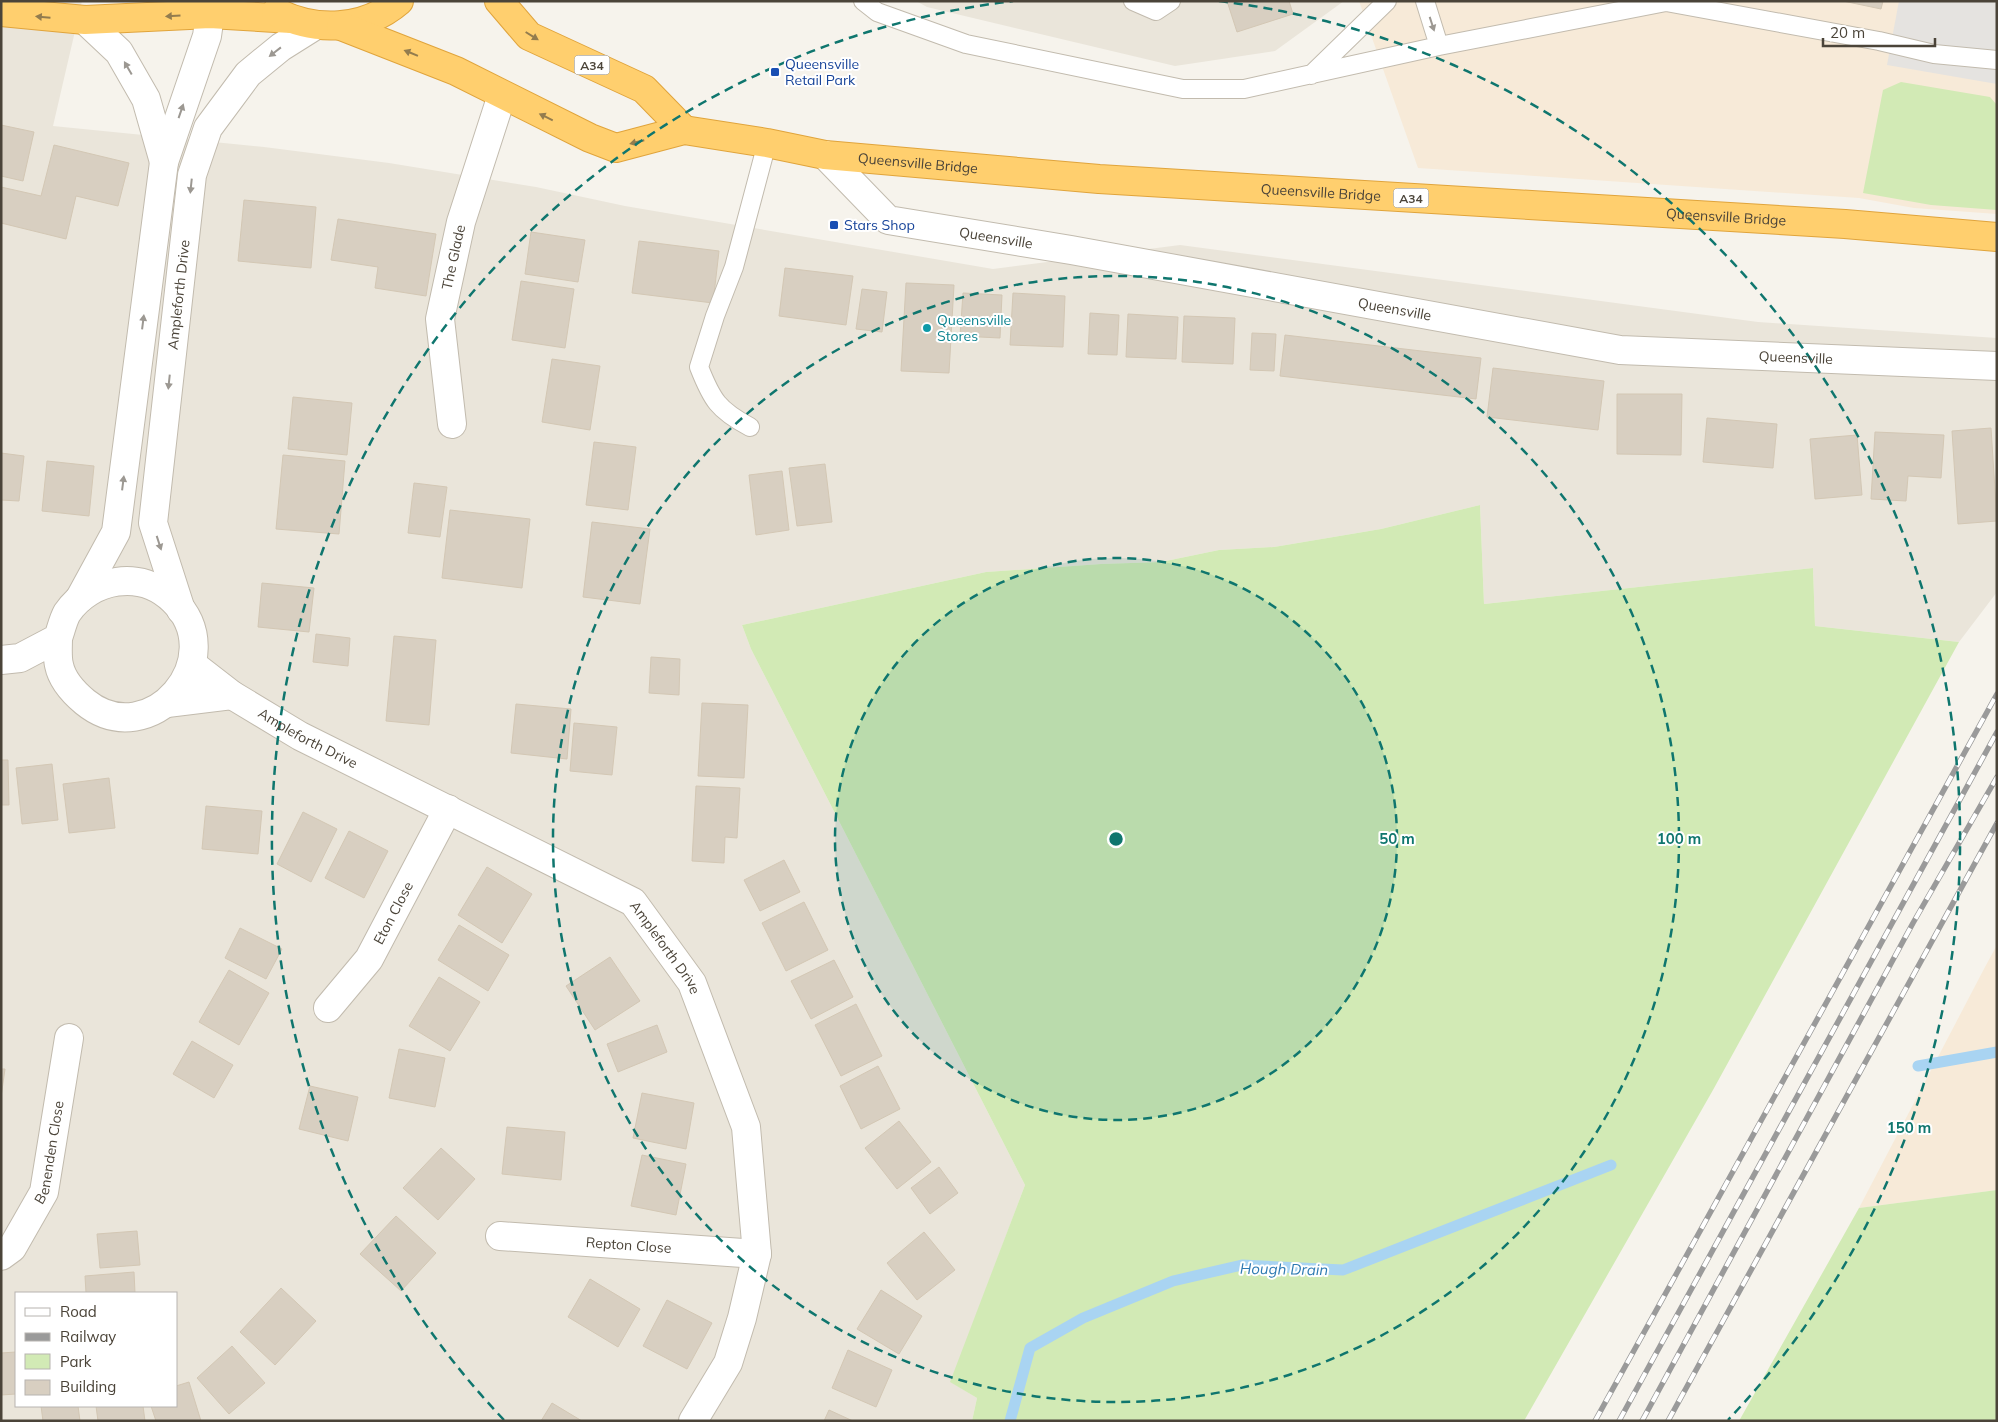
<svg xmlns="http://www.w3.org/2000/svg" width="1998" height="1422" font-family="Mulish,sans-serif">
	<rect width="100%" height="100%" fill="#f6f3ec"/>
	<path fill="#eae5da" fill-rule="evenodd" d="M1,1H82L53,126L264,147L389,163L536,187L625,206L993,269L1180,245L1758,322L1997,338V592L1959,642L1815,626L1813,568L1484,604L1480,505L1381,529L1274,547L1219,550L1161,562L1101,564L986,572L742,625L751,649L1025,1185L951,1382L977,1398L972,1421H1ZM16,1293H176V1406H16Z
		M916,1H1344L1275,51L1175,66L927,7Z"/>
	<path fill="#f7ead8" d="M1359,1H1997V214L1914,208L1859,198L1418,168Z
		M1997,945V1190L1859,1208L1985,967Z"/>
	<path fill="#d2eab5" d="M1901,82L1990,97L1997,105V210L1931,205L1863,193L1883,90Z
		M1480,505L1484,604L1813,568L1815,626L1959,642L1713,1090L1524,1421H972L977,1398L950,1382L1025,1185L751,649L742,625L986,572L1101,564L1161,562L1219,550L1274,547L1381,529Z
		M1997,1190V1421H1739L1859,1208Z"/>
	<path fill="#e5e3e0" d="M1899,1H1997V84L1887,65Z"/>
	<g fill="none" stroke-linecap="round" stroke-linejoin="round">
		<path stroke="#a9d4f2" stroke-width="11" d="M1918,1066L1997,1052
			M1010,1421L1030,1348L1083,1318L1173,1281L1242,1265L1343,1270L1611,1165"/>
	</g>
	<path fill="#d8cfc1" stroke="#d3c7b4" d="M1227,1H1289L1293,14L1237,32Z
		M1843,1H1883L1881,9Z
		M1,125L34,132L23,181L1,176Z
		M54,145L129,163L118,206L76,196L66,239L1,223V187L41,196Z
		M244,200L316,207L311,268L238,261Z
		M338,219L436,234L426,296L375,288L378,267L331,260Z
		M531,232L585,240L578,282L525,274Z
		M639,241L719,251L713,303L632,293Z
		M785,268L853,276L846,325L779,316Z
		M521,281L574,289L565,348L512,340Z
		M906,283L954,285L949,373L901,371Z
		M862,289L887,292L882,332L856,329Z
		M963,293L1002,295L1000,338L960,336Z
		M1013,293L1065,296L1063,347L1010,345Z
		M1090,313L1119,315L1117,355L1088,354Z
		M1128,314L1178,317L1176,359L1126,357Z
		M1184,316L1235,318L1233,364L1182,362Z
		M1252,333L1276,334L1274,371L1250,370Z
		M1285,335L1481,358L1476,399L1280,376Z
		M552,359L600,366L590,430L542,422Z
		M1493,368L1604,381L1598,430L1487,417Z
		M1617,394H1682L1681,455L1617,454Z
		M293,397L352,403L347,455L288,449Z
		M1707,418L1777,424L1773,468L1703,462Z
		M1991,428L1997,521L1958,524L1952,431Z
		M1875,432L1944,435L1941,478L1908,476L1906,501L1871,499Z
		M1857,435L1862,495L1815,499L1810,439Z
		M594,442L636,447L628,510L586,505Z
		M1,453L24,456L19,501L1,500Z
		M283,455L345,461L339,534L276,529Z
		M47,461L94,466L89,516L42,511Z
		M825,464L832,522L797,526L789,468Z
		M782,471L789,530L756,535L749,475Z
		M414,483L447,487L440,537L408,533Z
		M450,510L530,519L522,588L442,578Z
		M592,522L650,529L640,604L583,597Z
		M262,583L314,588L309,632L258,627Z
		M316,634L350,638L348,666L313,662Z
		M394,636L436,640L429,725L386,721Z
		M651,657L680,659L679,695L649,693Z
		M702,703L748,705L744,778L698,776Z
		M516,704L571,709L567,759L511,753Z
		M574,723L617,727L612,775L570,771Z
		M1,760H8L9,805H1Z
		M52,764L58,820L22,824L16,768Z
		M109,778L115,828L69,833L63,784Z
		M696,786L740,788L737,838L725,837L724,863L692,861Z
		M206,806L262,811L258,854L202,849Z
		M303,812L337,829L311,882L277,864Z
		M349,831L388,851L364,898L325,878Z
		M784,860L800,892L760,911L744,880Z
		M487,867L532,894L502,943L458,915Z
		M804,902L828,950L786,971L762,923Z
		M459,925L509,955L488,991L438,960Z
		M240,928L282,949L266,979L225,958Z
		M610,957L640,1001L595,1030L566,986Z
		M834,960L853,997L811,1019L791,981Z
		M229,970L269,993L239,1045L199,1022Z
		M439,977L480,1002L450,1051L409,1026Z
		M856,1004L882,1056L841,1076L815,1025Z
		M657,1025L667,1052L618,1072L607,1044Z
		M192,1041L233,1065L214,1098L173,1074Z
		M399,1049L445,1058L435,1107L389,1098Z
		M878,1066L900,1109L861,1129L840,1086Z
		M1,1069H5L1,1097Z
		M310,1086L358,1097L348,1141L299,1129Z
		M642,1093L694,1103L686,1149L633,1138Z
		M899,1121L931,1162L897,1189L865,1148Z
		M507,1127L565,1132L561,1180L502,1174Z
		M441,1148L475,1179L438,1220L403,1188Z
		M642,1155L686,1164L676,1215L631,1206Z
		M939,1167L958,1193L930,1214L911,1188Z
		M396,1216L436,1253L401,1291L360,1254Z
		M137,1231L140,1265L100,1268L97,1234Z
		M924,1232L955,1270L917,1300L887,1263Z
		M134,1272L135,1293H86L85,1276Z
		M590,1279L640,1309L618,1347L568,1317Z
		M281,1288L316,1321L275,1365L240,1332Z
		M881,1290L922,1316L899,1354L857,1329Z
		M667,1300L712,1323L687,1369L643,1346Z
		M232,1346L265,1383L229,1414L197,1378Z
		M848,1350L892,1370L876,1407L832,1388Z
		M16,1352V1394L1,1395V1353Z
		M189,1382L201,1421H156L151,1406H176V1386Z
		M552,1403L582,1421H541Z
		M41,1406H78L80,1421H43Z
		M96,1406H143L145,1421H98Z
		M829,1410L853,1421H824Z"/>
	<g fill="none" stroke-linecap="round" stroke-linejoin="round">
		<defs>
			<path id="lane" d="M863,1L877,12L966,44L1183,89H1244L1439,46L1666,2L1879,41L1934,54L1997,60
				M1133,1L1156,11L1171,1
				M1425,1L1439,46
				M1311,75L1387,1
				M750,427C718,410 712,400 699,367L715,316L734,267L767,143"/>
			<g id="street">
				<path d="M85,20L119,52L146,99L164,162"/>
				<path id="s1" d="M825,155L888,220L1071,250L1620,350L1997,366"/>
				<path id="s2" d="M452,424L440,319L461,222L502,95"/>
				<path d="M80,598L116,532L164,162L207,36L212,1"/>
				<path id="s3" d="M181,610L153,523L192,175L208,128L248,74L281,47L316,25"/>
				<path d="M1,660L20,658L58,638C61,630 63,620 67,613C91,578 141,569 173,600C233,658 150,755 85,702C73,692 62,680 59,665C57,657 58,647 58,638"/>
				<path id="s4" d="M192,664L232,695L300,736L633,902L692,983L746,1127L757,1254L742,1318L728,1363L693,1421"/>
				<path d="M167,703L232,695"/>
				<path id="s5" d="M328,1008L369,959L448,809"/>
				<path id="s6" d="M500,1236L757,1254"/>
				<path id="s7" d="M1,1256L12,1248L44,1192L69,1038"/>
			</g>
			<g id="highway">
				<path d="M499,1L529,36L644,89L684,130"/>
				<path d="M1,12L85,20L210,14L291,19"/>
				<path d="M276,12C315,32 364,31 399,1"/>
				<path id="s8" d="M341,26L456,71L590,138L616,148L684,130L767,143L825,155L1099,179L1845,224L1997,237"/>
			</g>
		</defs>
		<use href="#lane" stroke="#c2bbae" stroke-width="20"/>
		<use href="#street" stroke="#c2bbae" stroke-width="30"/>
		<use href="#highway" stroke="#e0a43c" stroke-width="30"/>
		<use href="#lane" stroke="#fff" stroke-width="18"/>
		<use href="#street" stroke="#fff" stroke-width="28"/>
		<use href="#highway" stroke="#ffcf6e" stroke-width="28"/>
		<defs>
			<path id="rail" d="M1595,1421L1997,694
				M1619,1421L1997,732
				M1642,1421L1913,923L1997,777
				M1668,1421L1997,823"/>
		</defs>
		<use href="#rail" stroke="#9a9a9a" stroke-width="5.5"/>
		<use href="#rail" stroke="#fff" stroke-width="4" stroke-dasharray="11" stroke-linecap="butt"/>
	</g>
	<defs><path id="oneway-solid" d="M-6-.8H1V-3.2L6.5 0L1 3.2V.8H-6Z" transform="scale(1.25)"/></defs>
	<g fill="#937c4e">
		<use href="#oneway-solid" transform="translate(173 16) rotate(177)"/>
		<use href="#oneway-solid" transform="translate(43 17) rotate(-175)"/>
		<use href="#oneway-solid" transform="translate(532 36) rotate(32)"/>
		<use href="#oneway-solid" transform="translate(411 53) rotate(-158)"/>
		<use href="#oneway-solid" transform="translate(546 117) rotate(-154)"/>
		<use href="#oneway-solid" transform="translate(637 142) rotate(166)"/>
	</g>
	<g fill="#9c9892">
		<use href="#oneway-solid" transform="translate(1432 24) rotate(72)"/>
		<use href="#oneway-solid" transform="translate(275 52) rotate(142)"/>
		<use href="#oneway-solid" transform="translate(128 68) rotate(-120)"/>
		<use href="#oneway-solid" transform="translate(181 111) rotate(-71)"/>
		<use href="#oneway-solid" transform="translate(191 186) rotate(96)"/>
		<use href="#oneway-solid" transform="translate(143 322) rotate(-83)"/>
		<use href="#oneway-solid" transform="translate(169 382) rotate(96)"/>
		<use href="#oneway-solid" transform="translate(123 483) rotate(-83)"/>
		<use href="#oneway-solid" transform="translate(159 543) rotate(72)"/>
	</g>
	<circle cx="1116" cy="839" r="281" fill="#0f766e" fill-opacity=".12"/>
	<g fill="none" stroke="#0f766e" stroke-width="2.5" stroke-dasharray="9 6">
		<circle cx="1116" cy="839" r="281"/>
		<circle cx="1116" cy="839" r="563"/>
		<path d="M504 1420A844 844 0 0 1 1013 1M1219 1A844 844 0 0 1 1728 1420"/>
	</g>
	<g fill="#1a4fb4" stroke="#fff" stroke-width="2">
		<rect x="770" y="67" width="10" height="10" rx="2.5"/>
		<rect x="829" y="220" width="10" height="10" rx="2.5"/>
	</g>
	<circle fill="#0f9aa8" stroke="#fff" stroke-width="2" cx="927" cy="328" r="5"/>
	<g text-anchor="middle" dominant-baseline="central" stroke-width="4" stroke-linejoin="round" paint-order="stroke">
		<g fill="#fff" stroke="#817c74" stroke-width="1">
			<rect x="574.5" y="55.5" width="35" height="19" rx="4"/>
			<rect x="1393.5" y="188.5" width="35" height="19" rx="4"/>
		</g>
		<g font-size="12" font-weight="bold" fill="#4b4439">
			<text x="592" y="65">A34</text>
			<text x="1411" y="198">A34</text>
		</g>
		<g font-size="14" fill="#164399" stroke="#fff" text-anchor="start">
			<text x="785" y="64">Queensville<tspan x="785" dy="16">Retail Park</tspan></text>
			<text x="844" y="225">Stars Shop</text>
		</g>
		<g font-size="14" fill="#4b4439" stroke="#fff">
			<text stroke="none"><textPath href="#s8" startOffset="608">Queensville Bridge</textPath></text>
			<text stroke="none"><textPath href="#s8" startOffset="1012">Queensville Bridge</textPath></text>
			<text stroke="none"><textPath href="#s8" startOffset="1418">Queensville Bridge</textPath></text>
			<text stroke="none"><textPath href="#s1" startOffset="200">Queensville</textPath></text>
			<text stroke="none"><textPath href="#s2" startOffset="169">The Glade</textPath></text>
			<text stroke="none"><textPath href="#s3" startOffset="321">Ampleforth Drive</textPath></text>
			<text stroke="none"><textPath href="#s1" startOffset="605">Queensville</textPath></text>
			<text stroke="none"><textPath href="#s1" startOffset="1010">Queensville</textPath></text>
			<text stroke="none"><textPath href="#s4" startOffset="138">Ampleforth Drive</textPath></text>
			<text stroke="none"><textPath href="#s5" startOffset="116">Eton Close</textPath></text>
			<text stroke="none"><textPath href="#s4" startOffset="558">Ampleforth Drive</textPath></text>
			<text stroke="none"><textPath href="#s7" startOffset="118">Benenden Close</textPath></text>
			<text stroke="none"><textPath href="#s6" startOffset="129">Repton Close</textPath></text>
		</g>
		<g font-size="14" fill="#0d838f" stroke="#fff" text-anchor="start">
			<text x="937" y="320">Queensville<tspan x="937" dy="16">Stores</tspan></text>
		</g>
		<g font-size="15" font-style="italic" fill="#2e7ab2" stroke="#fff">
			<text transform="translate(1284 1269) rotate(1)">Hough Drain</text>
		</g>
	</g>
	<circle cx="1116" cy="839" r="8" fill="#0f766e" stroke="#fff" stroke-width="2.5"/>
	<g font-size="15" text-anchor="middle" font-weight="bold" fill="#0f766e" stroke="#fff" stroke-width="4" stroke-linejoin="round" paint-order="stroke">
		<text x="1397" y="844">50 m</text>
		<text x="1679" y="844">100 m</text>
		<text x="1909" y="1133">150 m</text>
	</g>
	<rect width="1998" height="1422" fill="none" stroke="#4b4439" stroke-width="5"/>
	<rect x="15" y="1292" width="162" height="115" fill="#ffffff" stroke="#b7b4b0"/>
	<rect x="25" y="1308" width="25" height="8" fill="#ffffff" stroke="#b7b4b0"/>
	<text x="60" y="1317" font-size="15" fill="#4b4439">Road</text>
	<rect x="25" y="1333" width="25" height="8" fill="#9a9a9a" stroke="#b7b4b0"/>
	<text x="60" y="1342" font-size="15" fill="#4b4439">Railway</text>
	<rect x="25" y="1354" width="25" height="15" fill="#d2eab5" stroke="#b7b4b0"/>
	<text x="60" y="1367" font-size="15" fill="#4b4439">Park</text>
	<rect x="25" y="1380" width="25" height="15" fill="#d8cfc1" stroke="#b7b4b0"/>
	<text x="60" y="1392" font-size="15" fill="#4b4439">Building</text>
	<path d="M1823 38v8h112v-8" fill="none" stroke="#4b4439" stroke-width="2.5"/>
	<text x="1830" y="38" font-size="15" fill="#4b4439" stroke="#ffffff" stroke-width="4" paint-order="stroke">20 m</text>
</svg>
